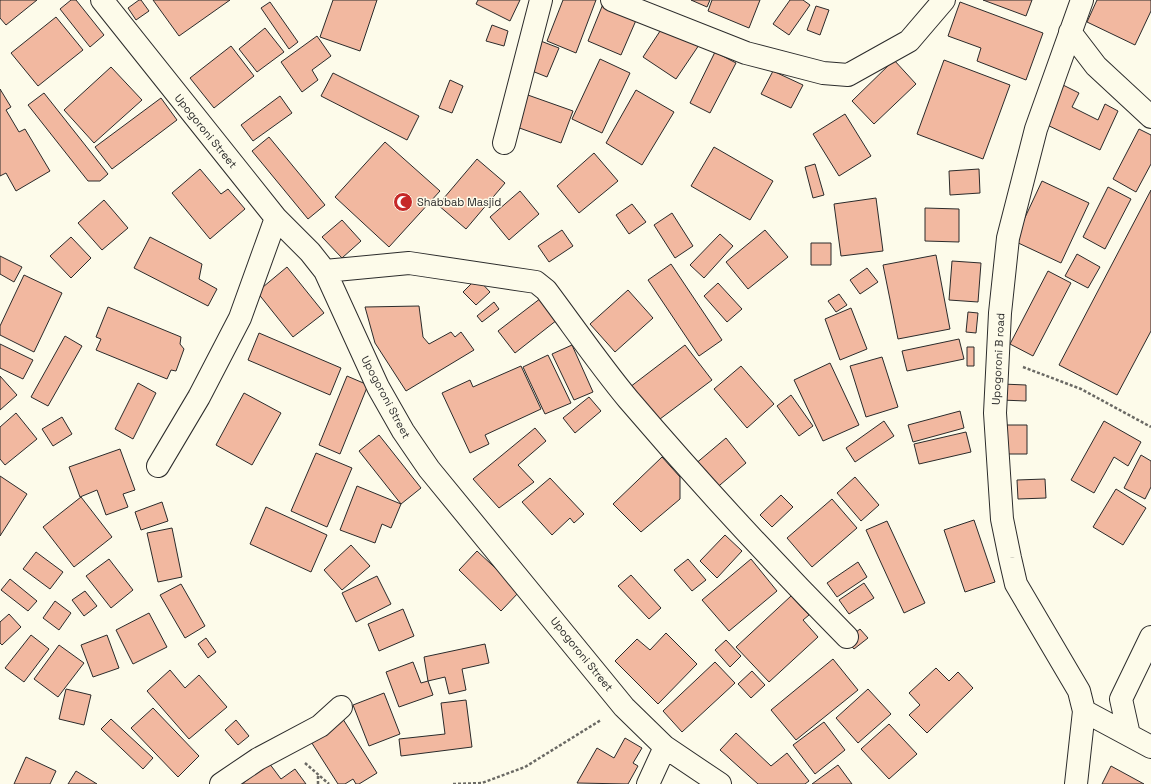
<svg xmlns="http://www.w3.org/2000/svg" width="1151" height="784" font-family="'Space Grotesk',sans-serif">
	<rect width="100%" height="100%" fill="#fdfbea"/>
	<path fill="#f2b8a0" stroke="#2b2b2b" d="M0,0H37L6,25L0,18Z
		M71,0H76L104,35L90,47L60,9Z
		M139,0H141L149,11L136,20L128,8Z
		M153,0H230L179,36Z
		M333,0H377L360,51L320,37Z
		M478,0H520L510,21L476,4Z
		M563,0H596L576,53L547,41Z
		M691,0H710L707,7Z
		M712,0H760L749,28L708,11Z
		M790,0H803L810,5L789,35L773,24Z
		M983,0H1032L1026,16Z
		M1097,0H1151V11L1135,45L1087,22Z
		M270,2L298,42L289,49L261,8Z
		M960,2L1043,33L1026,80L977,61L981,48L948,36Z
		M603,4L637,18L621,55L588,41Z
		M816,6L829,10L820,35L807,30Z
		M56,17L83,50L38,86L11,53Z
		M666,22L699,45L676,79L643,57Z
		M492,25L508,31L504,46L486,41Z
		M265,28L284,52L257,72L239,49Z
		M317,36L331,56L312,70L318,80L302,92L281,62Z
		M538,40L559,48L547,77L527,69Z
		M231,46L254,76L214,108L190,78Z
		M715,52L736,63L710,113L690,103Z
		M600,59L630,73L602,133L572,119Z
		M894,60L916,84L874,124L852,101Z
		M944,60L1010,85L983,159L917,134Z
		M111,67L142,100L94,143L64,110Z
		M773,71L803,85L791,108L761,94Z
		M333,73L419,116L407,140L321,96Z
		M450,80L463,86L452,113L439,108Z
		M1063,85L1079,93L1072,107L1098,120L1105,104L1118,111L1100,150L1045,124Z
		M0,89L11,107L6,110L19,132L25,129L50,171L16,191L6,173L0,176Z
		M636,90L674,112L642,165L606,143Z
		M44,93L108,174L100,181H88L28,105Z
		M525,94L573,111L561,143L514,126Z
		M280,96L292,113L253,141L241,125Z
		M161,98L177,120L112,169L95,147Z
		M845,114L871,156L839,176L813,134Z
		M1139,129L1151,135V164L1136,192L1113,179Z
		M269,137L325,205L308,219L252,151Z
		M385,142L440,191L389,247L335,197Z
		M714,147L773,181L750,220L691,186Z
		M594,153L618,181L579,213L557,186Z
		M477,159L505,183L466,229L438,205Z
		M815,164L824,195L813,198L805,167Z
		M200,169L221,194L228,189L245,209L210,239L172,193Z
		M979,169L980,193L950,195L949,171Z
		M1042,181L1089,203L1061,263L1014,241Z
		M1108,187L1131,199L1105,249L1083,237Z
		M1151,190V331L1117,395L1059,365Z
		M520,191L539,214L509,240L490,217Z
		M876,198L883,251L841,256L834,204Z
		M104,200L128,228L102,250L78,223Z
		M632,204L646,222L629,234L616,215Z
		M925,208L959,209V242L925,241Z
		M672,213L693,246L675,258L654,225Z
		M342,220L361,241L342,258L322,237Z
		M562,230L573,246L549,262L538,246Z
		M765,230L788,257L748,289L726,262Z
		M720,234L733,246L704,278L690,265Z
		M71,237L91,258L71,278L50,256Z
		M150,237L202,264L199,279L217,289L208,306L134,268Z
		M811,243H831V265H811Z
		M1077,254L1100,267L1088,288L1065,276Z
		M936,255L950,329L898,339L883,265Z
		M0,256L22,267L14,282L0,274Z
		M952,261L981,263L978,302L949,300Z
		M671,264L722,340L699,356L648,280Z
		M287,267L324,313L293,337L257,292Z
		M867,268L878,282L860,294L850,280Z
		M1048,271L1071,283L1033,356L1010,344Z
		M24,275L62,293L34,352L0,335V326Z
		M477,278L490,292L476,305L463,292Z
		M718,283L742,309L727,322L704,296Z
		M628,290L653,318L615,352L590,324Z
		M839,294L847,305L836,312L828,301Z
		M541,298L557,320L515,353L498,331Z
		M494,302L499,309L482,322L477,316Z
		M419,306L423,337L429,344L451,332L455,337L461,332L474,350L406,391L375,343L365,307Z
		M108,307L181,337L180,344L184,349L176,371L171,370L167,379L96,350L101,339L96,337Z
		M851,308L867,349L840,360L825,319Z
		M968,312L978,313L976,333L966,332Z
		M259,333L341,368L330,395L248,360Z
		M65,336L82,346L48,406L31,397Z
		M959,339L964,359L907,371L902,351Z
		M0,344L33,360L23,379L0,368Z
		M572,345L593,392L574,400L552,354Z
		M685,345L712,380L656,422L630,387Z
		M967,347H974V366H967Z
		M548,355L571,403L545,414L523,367Z
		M882,357L898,407L866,417L850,366Z
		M830,363L859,425L823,441L794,380Z
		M521,366L541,409L485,435L489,444L470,453L442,393L470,380L473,387Z
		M741,366L774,404L747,428L714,389Z
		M0,376L17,395L0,410Z
		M347,376L368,385L340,454L319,445Z
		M138,383L156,393L133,439L115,429Z
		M1002,384L1026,385V401L1001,400Z
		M244,393L281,413L252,465L216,445Z
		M791,395L813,426L799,436L777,406Z
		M589,397L601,411L575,433L563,418Z
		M960,411L964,428L913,442L908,425Z
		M16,413L37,439L5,465L0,459V427Z
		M62,417L72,434L53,446L42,429Z
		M884,421L894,436L855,462L846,448Z
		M1104,421L1141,442L1128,466L1114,457L1094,493L1071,480Z
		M1003,425H1027V454H1003Z
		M535,428L546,441L518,465L534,482L499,508L473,479Z
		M966,432L971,452L919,464L914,444Z
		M379,435L421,488L401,504L359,451Z
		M726,438L746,463L714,490L694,465Z
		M120,449L135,490L123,494L128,507L106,515L97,490L80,497L69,467Z
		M316,453L352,468L327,527L291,511Z
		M1141,455L1151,461V487L1145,499L1124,488Z
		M662,457L680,477V499L641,532L613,504Z
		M0,476L27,494L0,536Z
		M855,477L879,505L861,521L837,493Z
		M550,478L584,514L574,523L570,518L552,535L522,502Z
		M1045,479L1046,498L1018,499L1017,480Z
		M357,486L401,504L391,528L382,524L375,543L340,530Z
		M1116,489L1146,508L1123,545L1093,527Z
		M781,495L793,507L772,527L760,515Z
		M81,497L112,537L74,567L43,527Z
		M832,499L857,528L812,567L787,538Z
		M162,502L168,521L141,530L135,512Z
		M266,507L327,535L311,572L250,544Z
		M974,520L995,582L965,592L944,530Z
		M887,521L925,603L904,613L866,530Z
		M172,528L182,577L158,582L147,533Z
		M725,535L742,551L717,578L700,561Z
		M351,545L370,566L342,590L324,570Z
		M477,551L520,591L501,611L459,570Z
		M36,552L63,572L50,589L23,569Z
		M109,559L133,590L111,608L86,576Z
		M688,559L706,580L692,591L674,570Z
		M751,559L777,591L729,631L702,600Z
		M858,562L867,577L837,597L827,583Z
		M631,575L661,608L649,619L618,586Z
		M377,576L391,604L356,622L342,593Z
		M10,579L37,601L28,611L1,590Z
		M864,583L874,598L849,614L839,600Z
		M181,584L205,626L185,638L160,595Z
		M85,591L97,606L84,616L72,600Z
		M791,596L809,615L803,620L818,637L769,682L736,647Z
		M55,601L71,613L59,630L43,618Z
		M403,609L414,636L379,651L368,624Z
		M149,613L167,647L133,664L116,630Z
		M9,614L21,627L2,645L0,643V622Z
		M860,629L868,638L854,649L846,640Z
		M666,633L697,664L658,704L615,661L637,639L650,650Z
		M31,635L49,649L24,682L5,668Z
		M107,635L119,668L93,677L81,645Z
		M206,638L216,652L208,658L198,644Z
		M726,640L741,656L730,667L715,650Z
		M485,644L489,663L462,669L466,690L449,694L445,677L428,681L424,657Z
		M59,645L84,663L58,697L34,679Z
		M833,659L858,690L796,740L771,710Z
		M413,662L421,683L428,681L433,695L399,707L386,672Z
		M715,662L735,683L682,732L663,711Z
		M936,668L949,681L958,672L973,688L927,733L909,715L920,705L909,693Z
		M170,670L185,688L199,675L227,707L189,739L147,691Z
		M752,671L765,685L751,698L738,684Z
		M66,689L91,695L84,725L59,719Z
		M868,689L891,714L858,743L836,718Z
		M384,693L400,734L369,746L353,705Z
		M466,700L472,747L401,756L399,739L445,734L441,703Z
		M153,708L199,756L178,777L131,728Z
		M341,716L377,773L359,784H356L353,779L345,784H338L308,737Z
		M111,719L153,758L143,769L101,729Z
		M236,720L249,736L238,745L225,730Z
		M824,722L845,750L815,774L793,745Z
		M889,724L917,754L889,779L861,749Z
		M736,733L771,766L787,753L809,781L805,784H758L720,750Z
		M625,738L642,748L633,763L638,766L628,784L577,783L597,748L614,758Z
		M26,757L56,771L50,784H14Z
		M269,763L281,779L295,769L306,784H242Z
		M838,765L852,784H812Z
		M1111,766L1144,784H1102Z
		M76,771L97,784H68Z"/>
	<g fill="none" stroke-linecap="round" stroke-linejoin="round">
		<defs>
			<path id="minor" d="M102,0L276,218L310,252L325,271L378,387L403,431L429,469L624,707L665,747L720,784
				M612,0L746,53L823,73L848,75L909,41L944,0
				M1070,32L1096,66L1151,117
				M504,143L541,0
				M325,271L409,263L536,282L546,290C573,326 599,364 628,399C698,481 771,560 847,637
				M158,466L199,397L240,318L276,218
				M1084,711L1151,747
				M1129,735L1121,699L1151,637
				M221,784L258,759L320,726L341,707
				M648,784L665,747
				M1076,784L1084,711L1079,691L1016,584L1010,558L1002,519L995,413L1000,313L1008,238L1036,129L1082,0"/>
		</defs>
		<use href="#minor" stroke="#2b2b2b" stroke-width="24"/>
		<path stroke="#6a6964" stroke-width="2.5" stroke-dasharray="3 2" stroke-linecap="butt" d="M1023,367L1081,389L1151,427
			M305,763L329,784
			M318,784V776
			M453,784L482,783L525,767L601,720"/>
		<use href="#minor" stroke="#fdfbea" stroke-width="22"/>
	</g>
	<defs>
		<symbol id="mosque-disc" viewBox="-11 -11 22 22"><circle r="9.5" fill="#c62828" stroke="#fdfbea"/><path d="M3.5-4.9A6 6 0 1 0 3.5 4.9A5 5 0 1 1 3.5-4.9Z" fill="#fff"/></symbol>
	</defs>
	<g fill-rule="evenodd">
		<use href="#mosque-disc" x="392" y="191" width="22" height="22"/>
	</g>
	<g text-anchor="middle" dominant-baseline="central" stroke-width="3" stroke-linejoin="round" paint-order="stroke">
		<g font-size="11" fill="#2b2b2b" stroke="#fdfbea">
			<text transform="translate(206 131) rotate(51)">Upogoroni Street</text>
			<text transform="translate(998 359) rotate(-87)">Upogoroni B road</text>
			<text transform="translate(386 397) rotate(62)">Upogoroni Street</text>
			<text transform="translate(582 654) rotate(51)">Upogoroni Street</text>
		</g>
		<g font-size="11" fill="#2b2b2b" stroke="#fdfbea" text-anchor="start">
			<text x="417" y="202">Shabbab Masjid</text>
		</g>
	</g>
</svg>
